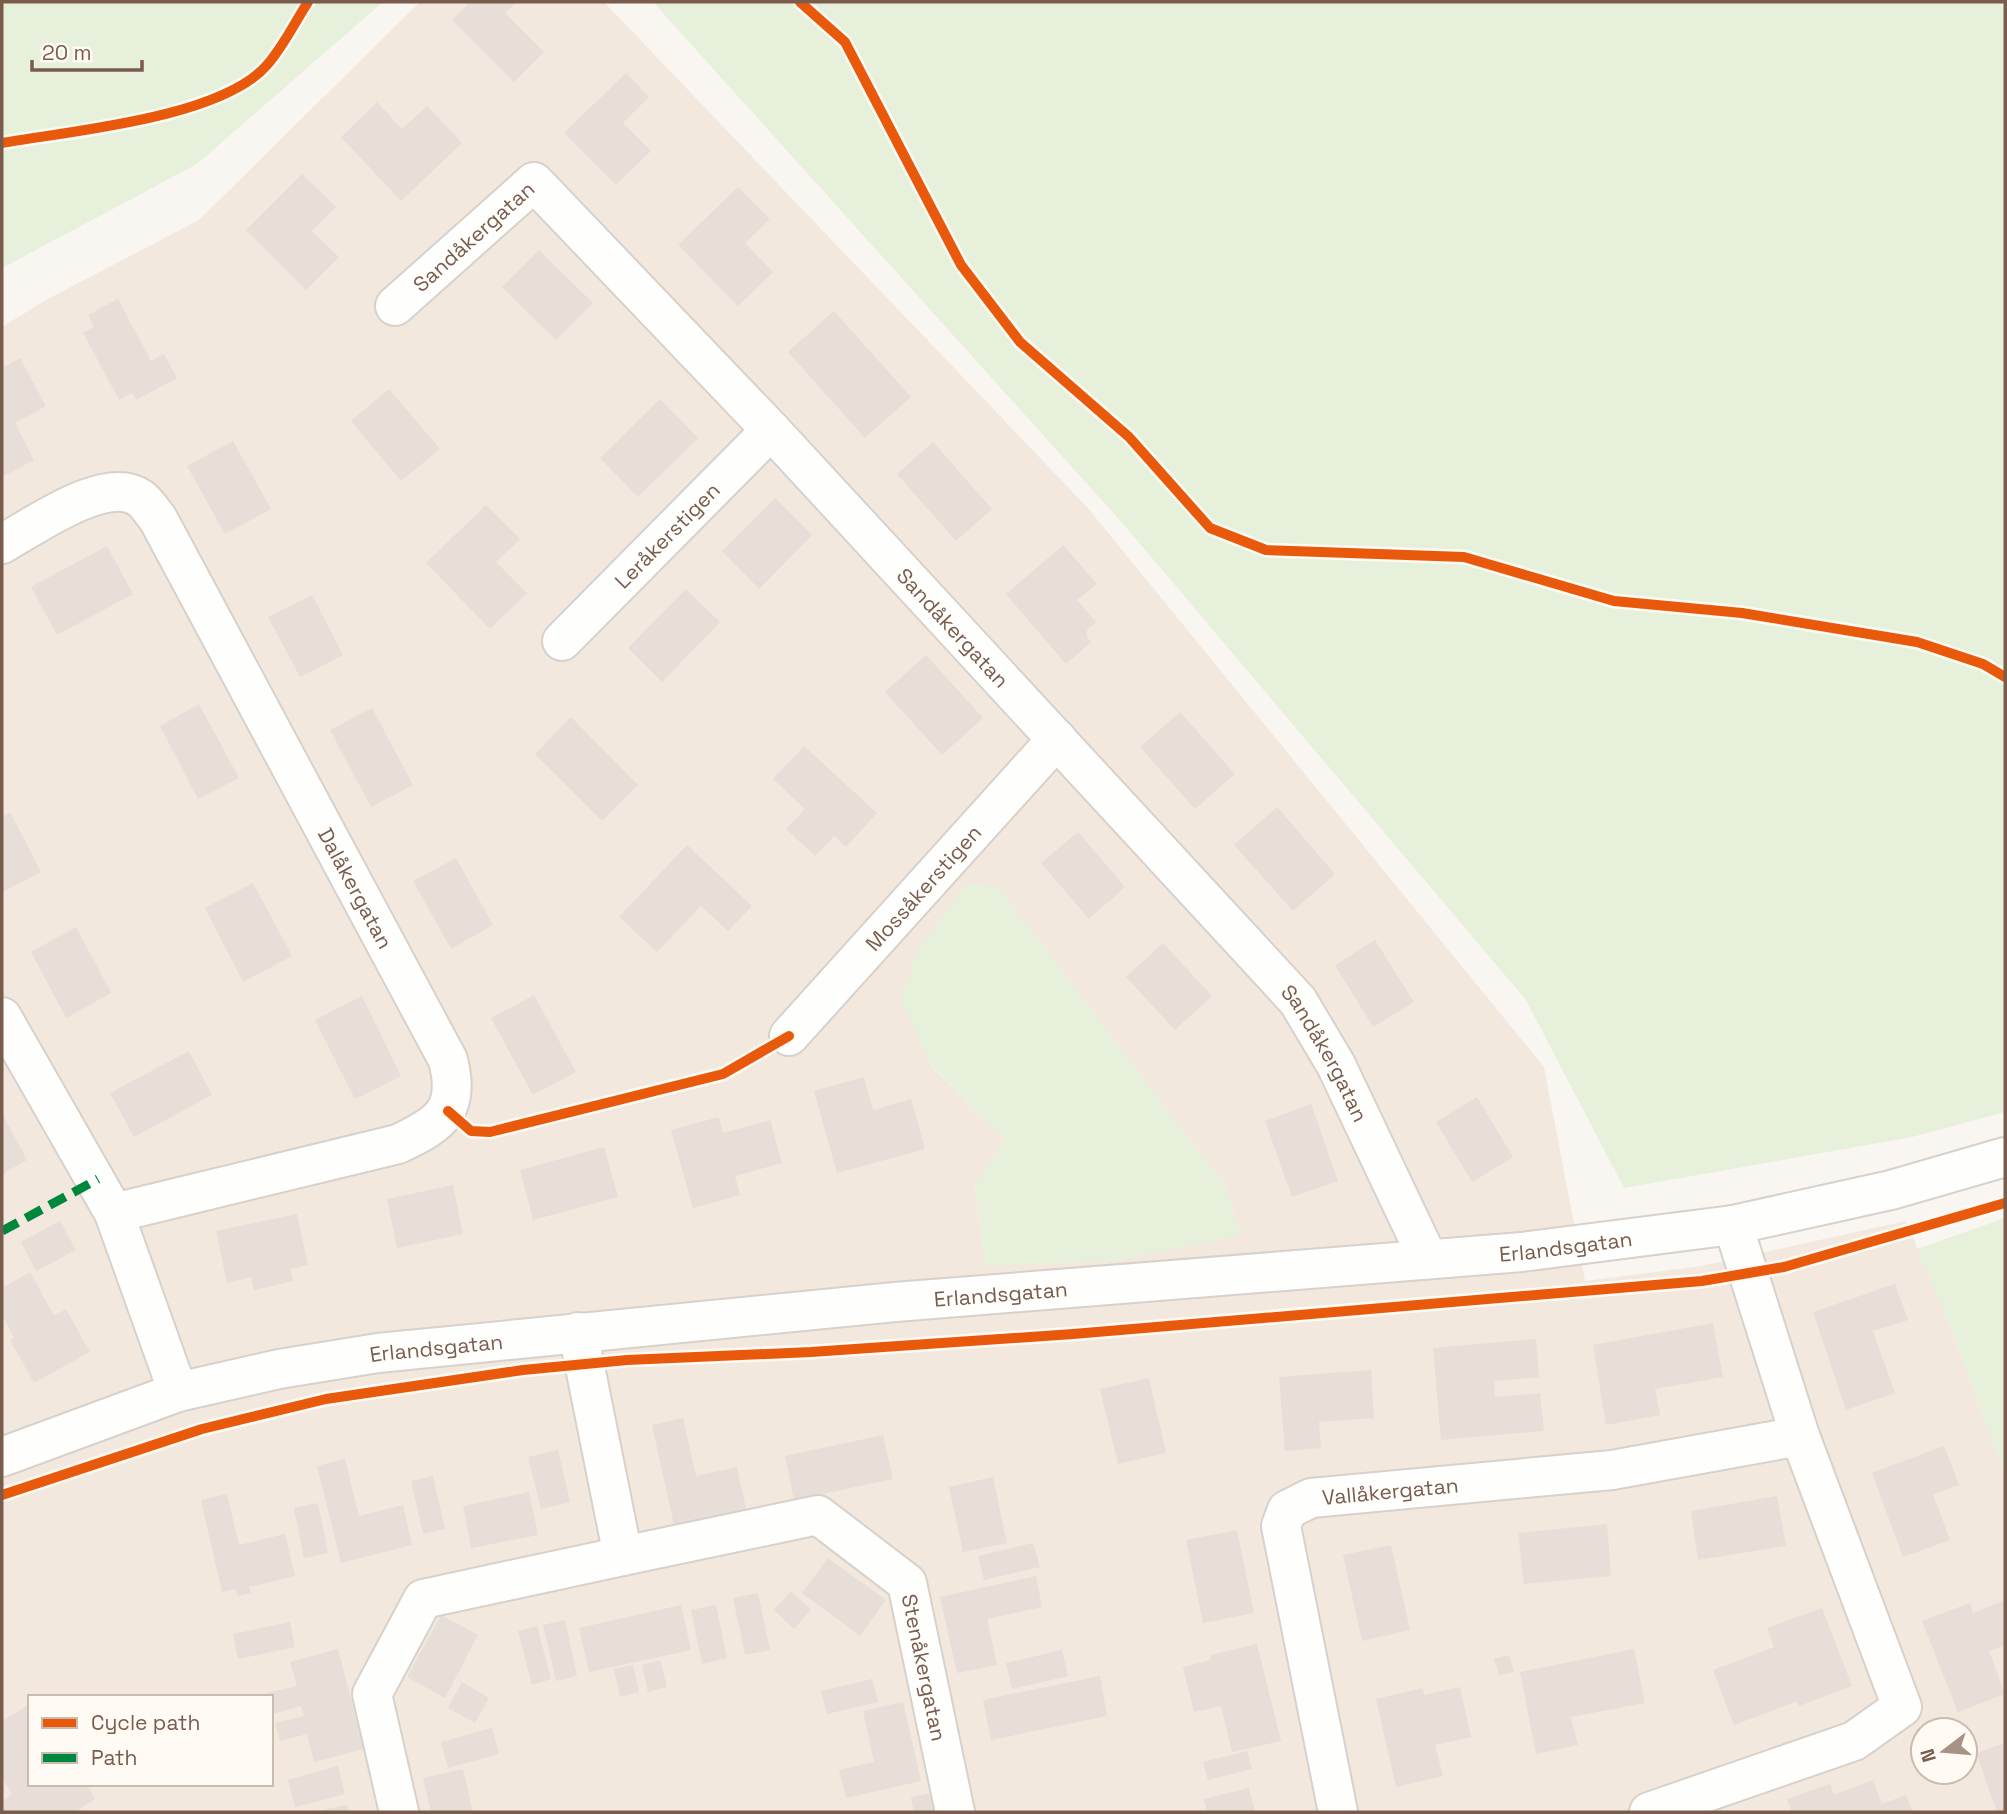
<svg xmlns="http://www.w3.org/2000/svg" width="2007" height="1814" font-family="'Space Grotesk',sans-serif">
	<rect width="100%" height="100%" fill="#f9f5f0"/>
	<path fill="#f2e8de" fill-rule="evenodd" d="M420,2H604L1087,507L1544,1067L1585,1281L1702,1266L1906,1221L1950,1326L2005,1474V1812H2V327L46,300L199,220ZM967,884L998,887L1225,1186L1241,1235L986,1266L975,1187L1005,1140L931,1066ZM30,1697H271V1784H30ZM1923,1730H1965V1772H1923Z"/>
	<path fill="#e7f0db" d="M2,2H383L197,164L2,268Z
		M653,2H2005V1112L1912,1137L1624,1188L1526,1000L1125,526Z
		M967,884L998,887L1225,1186L1241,1235L1117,1261L986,1266L975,1186L1005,1140L931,1065L901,1001L918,949Z
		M2005,1218V1474L1950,1326L1917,1249Z"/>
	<path fill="#e6ded7" d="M471,2H517L505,13L544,52L514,82L452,20Z
		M626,73L649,97L623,123L651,151L616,185L564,133Z
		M377,102L402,129L427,106L462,143L401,201L341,137Z
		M302,174L336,207L312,231L339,257L306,290L246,230Z
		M738,187L770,219L745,243L773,272L738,306L678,245Z
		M539,250L593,303L556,340L502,287Z
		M118,299L151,361L164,354L177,378L136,400L132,393L119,400L83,333L94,327L88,315Z
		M834,311L911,397L865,438L788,352Z
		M20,358L46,406L15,423L34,460L2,477V368Z
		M389,389L440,449L401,481L351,421Z
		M660,399L698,438L638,497L600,458Z
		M233,441L271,509L225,534L187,466Z
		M933,442L992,509L956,541L897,474Z
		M775,498L812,535L759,589L722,551Z
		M486,505L520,539L496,562L527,593L490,629L426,563Z
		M1063,545L1097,584L1077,600L1096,622L1087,630V637L1091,642L1066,664L1006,594Z
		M107,546L133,594L57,635L31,587Z
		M686,589L720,622L662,682L628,648Z
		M312,595L343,655L300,677L268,617Z
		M926,655L983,718L942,755L885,692Z
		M199,704L239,778L198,799L160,726Z
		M372,708L413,785L371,807L330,730Z
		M1180,712L1235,774L1195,809L1140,747Z
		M571,717L638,785L602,821L535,754Z
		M804,746L877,813L846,847L834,836L815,856L786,829L805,809L773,779Z
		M1277,807L1335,874L1293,911L1234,845Z
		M10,812L41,872L2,892V817Z
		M1078,832L1125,887L1089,919L1041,863Z
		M687,845L752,906L728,931L701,906L657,952L619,917Z
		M456,858L493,925L451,949L413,881Z
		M253,883L292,956L243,982L205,908Z
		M76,927L111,993L66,1018L31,952Z
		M1375,940L1414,1002L1373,1027L1335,965Z
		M1163,943L1212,996L1175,1030L1126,977Z
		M534,995L576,1072L533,1095L491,1018Z
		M362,996L401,1076L355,1099L315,1020Z
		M189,1051L212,1095L134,1137L110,1093Z
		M864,1077L873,1110L911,1099L925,1149L837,1173L814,1091Z
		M1477,1097L1513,1157L1472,1182L1436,1122Z
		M1311,1104L1338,1181L1292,1197L1265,1121Z
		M2,1113L27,1160L2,1174Z
		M719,1117L723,1133L770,1120L782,1163L735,1176L740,1195L693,1208L671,1130Z
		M604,1147L618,1197L533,1220L520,1170Z
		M453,1185L463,1234L397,1248L387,1199Z
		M297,1214L308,1265L290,1269L293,1281L254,1290L251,1277L227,1283L216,1231Z
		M60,1221L76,1250L36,1271L21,1242Z
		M30,1272L54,1316L66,1309L90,1352L34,1383L10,1340L14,1338L2,1315V1288Z
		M1895,1284L1908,1320L1873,1331L1895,1393L1846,1410L1813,1312Z
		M1713,1323L1723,1377L1655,1389L1660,1415L1606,1425L1593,1345Z
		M1536,1339L1539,1377L1494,1381L1495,1397L1540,1393L1544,1431L1441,1440L1433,1348Z
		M1371,1370L1374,1418L1319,1422L1321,1448L1285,1451L1279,1377Z
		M1149,1378L1166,1453L1118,1464L1100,1389Z
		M683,1418L696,1476L737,1467L746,1509L674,1525L652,1425Z
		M883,1435L893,1479L794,1500L785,1456Z
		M1944,1446L1959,1485L1933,1494L1950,1540L1903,1557L1872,1473Z
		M558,1450L570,1502L541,1509L528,1457Z
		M345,1459L359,1516L403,1505L412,1545L341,1563L317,1466Z
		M433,1476L445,1529L423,1534L411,1481Z
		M993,1477L1007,1543L963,1552L949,1487Z
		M529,1492L538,1535L471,1548L463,1506Z
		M227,1494L239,1545L285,1534L295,1576L249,1587L251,1593L237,1596L236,1589L222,1592L201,1500Z
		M1777,1496L1786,1546L1698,1560L1691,1511Z
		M318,1503L328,1553L304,1558L294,1508Z
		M1607,1524L1611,1576L1524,1584L1518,1533Z
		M1237,1530L1254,1613L1203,1623L1186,1540Z
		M1033,1543L1040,1567L984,1580L978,1556Z
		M1391,1545L1410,1630L1362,1641L1343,1555Z
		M828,1558L886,1600L860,1636L802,1593Z
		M1036,1576L1042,1607L987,1619L997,1665L957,1673L940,1597Z
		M791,1591L811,1610L794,1629L774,1610Z
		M758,1593L770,1650L745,1655L733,1598Z
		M2005,1600V1645L1989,1651L2005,1694L1958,1712L1922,1621L1970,1603L1973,1613Z
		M681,1605L691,1650L589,1672L579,1628Z
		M716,1605L727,1658L702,1664L691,1610Z
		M1822,1608L1852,1686L1799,1706L1797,1701L1734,1725L1713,1670L1774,1647L1767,1628Z
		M441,1615L478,1635L445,1698L407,1677Z
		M565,1620L577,1676L556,1681L543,1625Z
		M290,1622L295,1647L238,1659L233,1634Z
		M537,1626L551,1679L532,1685L518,1631Z
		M1257,1644L1281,1741L1232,1752L1221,1706L1194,1712L1183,1667L1211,1660L1210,1655Z
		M338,1649L364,1749L314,1762L307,1734L280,1741L275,1723L304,1716L301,1706L272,1714L271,1697L266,1693L297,1686L290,1662Z
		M1634,1649L1645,1703L1571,1717L1578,1745L1536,1754L1520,1672Z
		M1062,1650L1068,1676L1012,1689L1006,1663Z
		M1509,1655L1514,1672L1499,1675L1494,1659Z
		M660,1660L667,1687L648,1692L642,1665Z
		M633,1665L639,1692L620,1697L614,1669Z
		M1100,1676L1107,1716L991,1740L983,1700Z
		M872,1679L878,1702L827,1714L821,1691Z
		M462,1682L489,1698L475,1723L448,1708Z
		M1460,1687L1471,1737L1435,1745L1443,1776L1396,1787L1376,1699L1423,1688L1424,1695Z
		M903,1702L921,1781L846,1798L839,1770L874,1762L863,1711Z
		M27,1706L30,1711V1784H86L95,1799L75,1812H5L2,1807V1801L12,1794L2,1777V1721Z
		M492,1728L499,1754L448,1768L441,1742Z
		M2005,1743V1812H1997L1976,1753Z
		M1247,1751L1252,1769L1208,1780L1203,1762Z
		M338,1766L345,1794L295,1807L288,1780Z
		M463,1769L473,1812H431L423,1778Z
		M1873,1780L1882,1804L1906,1795L1913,1812H1792L1787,1799L1830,1784L1834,1795Z
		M1249,1788L1255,1811L1207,1812L1204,1799Z
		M932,1793L936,1812H914L911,1797Z
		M347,1805L348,1812H318V1811Z"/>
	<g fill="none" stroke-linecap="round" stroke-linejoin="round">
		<defs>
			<g id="street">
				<path id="s1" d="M395,306L534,182L771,430L1298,1001L1336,1065L1428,1259"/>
				<path id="s2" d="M2,544C33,527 106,474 140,498C147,503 153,513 158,519L448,1060C461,1110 441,1124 398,1144L114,1213"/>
				<path id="s3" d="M562,641L771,430"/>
				<path d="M2,1017L114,1213L178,1392"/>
				<path id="s4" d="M789,1036L1057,739"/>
				<path id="s5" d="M578,1332L623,1556L818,1515L907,1583L955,1812"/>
				<path id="s6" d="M2,1457L178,1392L279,1369L378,1353L895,1302L1522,1252L1733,1225L1891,1190L2005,1157"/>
				<path d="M399,1812L372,1694L423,1599L623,1556"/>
				<path id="s7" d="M1338,1812L1281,1526L1287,1510L1311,1498L1612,1470L1800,1436"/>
				<path d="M1649,1812L1854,1741L1902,1707L1800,1436L1733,1225"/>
			</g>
		</defs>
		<use href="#street" stroke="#d7d1cb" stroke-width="42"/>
		<use href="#street" stroke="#fefefd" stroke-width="38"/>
		<path stroke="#00873e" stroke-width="9" stroke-dasharray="18 9" stroke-linecap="butt" d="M2,1231L98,1179"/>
		<defs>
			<path id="cycleway" d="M800,2L845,42L961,265L1020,342L1129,437L1210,528L1266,550L1464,557L1614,601L1742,613L1917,642L1983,664L2005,677
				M2,143C70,131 221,118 267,65C283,47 295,22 308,2
				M448,1111L471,1131L490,1132L723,1074L789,1036
				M2,1495L202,1429L326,1399L523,1370L627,1360L811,1352L1073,1334L1702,1281L1784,1267L2005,1203"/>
		</defs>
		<use href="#cycleway" stroke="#fffaf3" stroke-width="15"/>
		<use href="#cycleway" stroke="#e8590c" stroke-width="10"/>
	</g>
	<g text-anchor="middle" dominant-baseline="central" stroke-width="7" stroke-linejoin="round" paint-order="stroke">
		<g font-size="21" fill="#7a5c4d" stroke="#fffaf3">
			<text stroke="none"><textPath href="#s1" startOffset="105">Sandåkergatan</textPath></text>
			<text stroke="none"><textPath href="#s3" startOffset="149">Leråkerstigen</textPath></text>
			<text stroke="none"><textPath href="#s1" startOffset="798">Sandåkergatan</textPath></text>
			<text stroke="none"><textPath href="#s2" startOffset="598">Dalåkergatan</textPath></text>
			<text stroke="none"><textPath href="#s4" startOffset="200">Mossåkerstigen</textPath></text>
			<text stroke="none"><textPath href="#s1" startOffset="1365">Sandåkergatan</textPath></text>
			<text stroke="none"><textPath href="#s6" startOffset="1584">Erlandsgatan</textPath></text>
			<text stroke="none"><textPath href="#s6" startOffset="1017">Erlandsgatan</textPath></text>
			<text stroke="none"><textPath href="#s6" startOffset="450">Erlandsgatan</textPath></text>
			<text stroke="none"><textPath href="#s7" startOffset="415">Vallåkergatan</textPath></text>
			<text stroke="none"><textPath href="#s5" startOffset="626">Stenåkergatan</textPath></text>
		</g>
	</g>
	<rect width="2007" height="1814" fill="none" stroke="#7a5c4d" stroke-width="7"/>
	<rect x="28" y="1695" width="245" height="91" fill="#fffaf3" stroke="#cabbb1" stroke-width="2"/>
	<rect x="42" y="1718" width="35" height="10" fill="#e8590c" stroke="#cabbb1" stroke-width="2"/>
	<text x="91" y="1730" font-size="21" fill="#7a5c4d">Cycle path</text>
	<rect x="42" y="1753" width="35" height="10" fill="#00873e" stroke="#cabbb1" stroke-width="2"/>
	<text x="91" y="1765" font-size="21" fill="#7a5c4d">Path</text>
	<g transform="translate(1944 1751) rotate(254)"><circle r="33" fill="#fffaf3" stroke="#cabbb1" stroke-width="2"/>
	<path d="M0-5L12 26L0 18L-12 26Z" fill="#a69286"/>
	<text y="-10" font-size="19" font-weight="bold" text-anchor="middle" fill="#7a5c4d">N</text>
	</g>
	<path d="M32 60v10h110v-10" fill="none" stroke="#7a5c4d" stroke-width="3.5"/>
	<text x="42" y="60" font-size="21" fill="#7a5c4d" stroke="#fffaf3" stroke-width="5" paint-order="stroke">20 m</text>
</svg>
